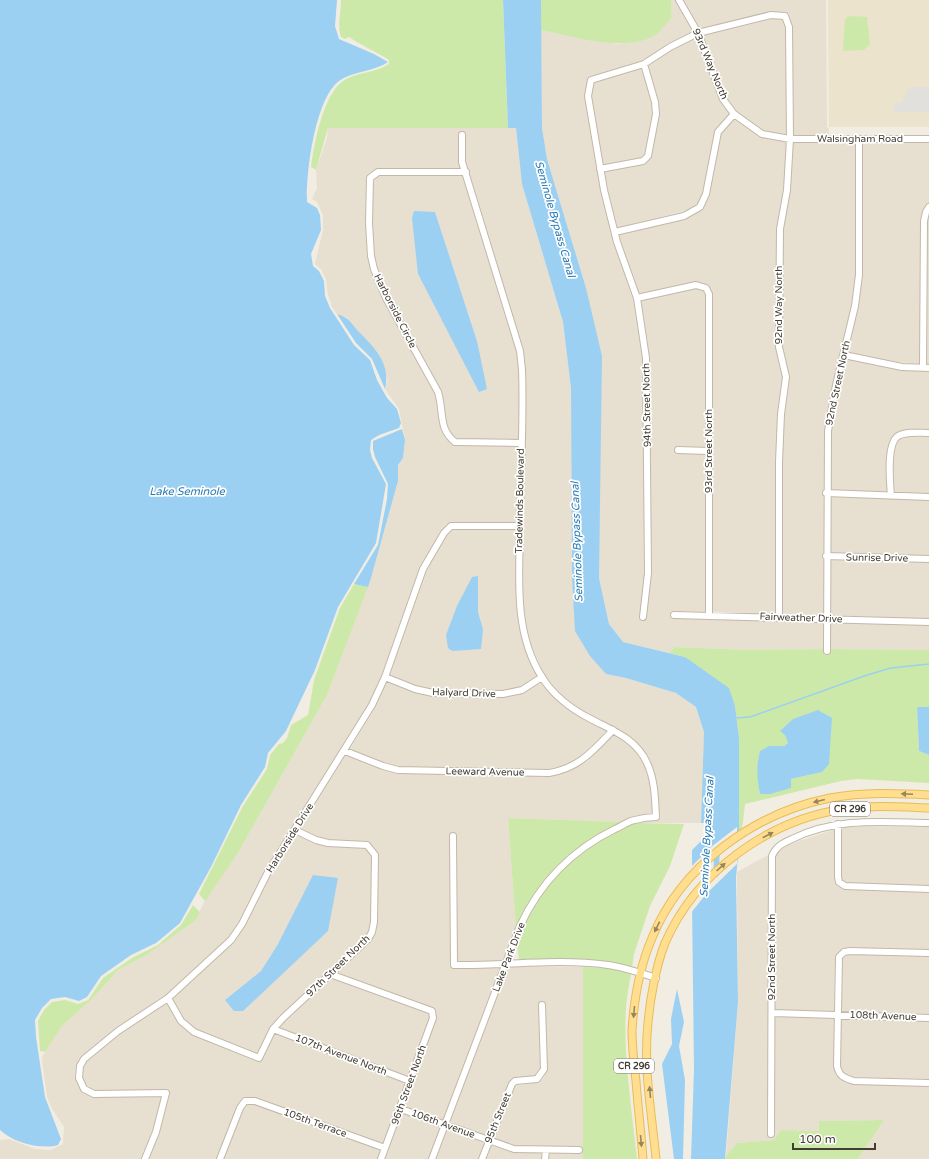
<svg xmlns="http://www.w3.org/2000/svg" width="929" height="1159" font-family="'Varela Round',sans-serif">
	<rect width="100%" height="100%" fill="#f2ede3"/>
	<path fill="#e7dfd0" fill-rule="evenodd" d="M671,0H676L694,31L669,44L643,61L590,76L585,95L601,191L615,243L634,299L643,359L645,573L640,619L645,620L651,574V484L649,391L640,301L696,288L704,290L706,295V448L676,446L675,452L706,454V612L671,611V618L824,622V649L750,650L675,647L669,653L623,642L609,624L599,578L586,288L547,159L542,128L541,30L617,44L636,42L657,33L672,17Z
		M683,0H826L827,127L829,129V136L793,135L792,27L788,13L770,12L699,29Z
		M771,19H783L786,28L787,135L763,131L736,112L725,98L702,35Z
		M696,37L720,100L730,114L715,132L704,192L697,205L692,209L617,228L604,171L644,164L651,157L659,113L647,66L672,50Z
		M642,68L652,103L653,114L646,154L642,158L602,165L591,96L594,83Z
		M734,118L761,137L787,141L784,189L777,229L776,347L783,377L778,414L776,462V615L712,612L713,531L709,285L695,282L638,294L618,234L684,219L694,215L701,209L709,194L720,134Z
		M328,128H516L522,184L563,322L571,388L572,578L606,674L626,678L676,693L696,707L704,732L701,823H637L660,819L656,781L650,762L636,742L613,726L589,715L564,697L544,675L525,631L522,569L525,369L522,350L465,161V132H460L459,162L462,169H378L370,173L368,176L366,223L368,257L371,271L383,300L435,394L439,404L441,430L446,439L455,445L518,446L517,522L451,523L442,531L420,567L382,676L370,703L293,826L240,922L229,937L166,995L117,1028L81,1057L77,1066L76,1078L83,1092L93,1097H162L153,1131L142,1159H0V1140L9,1139L35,1149L51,1150L63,1144L64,1127L51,1107L47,1096L42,1061L43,1055L62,1026L91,1000L118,970L148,954L195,921L208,894L238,853L327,695L371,578L398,481V465L403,458L405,440L399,409L385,389L388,379L348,318L337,314L332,307L328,295L326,279L321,269L315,264L323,230V215L317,202L312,199L317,188L316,170L327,138Z
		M793,142H856V274L852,305L833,385L825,430L824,615H782V462L784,414L789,377L782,347L783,230L790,190Z
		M862,142L929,143V204L923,209L921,221L920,364L887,361L848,353L858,307Z
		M378,175L464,176L517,351L520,384L518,440L455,439L450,434L446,426L444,403L440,391L388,297L377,268L373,255L372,223L373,180ZM435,212L477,341L480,392L418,274Z
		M929,213V364H926L927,221Z
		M846,359L902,370L929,371V430H908L896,434L891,439L887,458L888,493L829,490L831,431L838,386Z
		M929,436V494L893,493V458L895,444L900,439L909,437Z
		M829,497L929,500V556L829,553Z
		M452,529H517L518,623L525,646L538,676L521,687L503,691L433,689L416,686L389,675L426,570L446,535ZM478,586V612L483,629L446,635Z
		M829,560L929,562V619L829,615Z
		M829,622L929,625V650L829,649Z
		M386,681L414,692L433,696L503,697L523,693L541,681L565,706L586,721L608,731L584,756L557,769L549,770L399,767L384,763L350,749L375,707Z
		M614,734L632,747L645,765L651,783L653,814L634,816L622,822L508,818L516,929L505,960L490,962H457L456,833H450L451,968L503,967L444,1120L404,1107L435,1009L336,973L370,942L375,933L377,922V852L367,841L328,840L299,829L346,754L382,769L398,773L549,776L559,775L587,762Z
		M849,826L929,827V886L846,883L842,880V827Z
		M836,829L835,878L838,885L845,889L929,892V950L849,948L843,949L837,955L835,961L834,1011L775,1010V857L777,852L787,845Z
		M296,834L315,843L365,848L372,856L371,922L370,931L366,937L271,1025L258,1054L195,1029L183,1018L172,998L233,942L244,926L270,874ZM328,931L303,954L225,1000L261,971L278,944Z
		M770,854L768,1137H773L775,1017L834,1018V1067L836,1074L843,1081L854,1084L929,1086V1159H858L884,1120L819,1121V1131L781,1130L774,1140L737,1143L726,1156L738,1002L737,872Z
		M850,954L929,956V1014L840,1012L841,959Z
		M509,966L583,967V1159H548V1153L581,1154V1147L515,1146L493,1139L514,1086L538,1082L543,1079L547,1070L544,1002L539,1003L541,1068L536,1076L514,1079L510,1081L487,1137L449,1122Z
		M330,978L429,1014L430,1018L408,1077L278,1028Z
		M167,1002L192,1034L258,1061L274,1033L406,1083L384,1144L255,1098L245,1097L237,1107L217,1159H148L158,1133L169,1096L168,1090L95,1091L86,1087L82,1078V1067L86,1061L120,1033Z
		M839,1018L929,1021V1079L854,1077L846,1076L841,1071L839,1065Z
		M246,1104H254L381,1150L378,1159H223L242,1110Z
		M402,1113L442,1126L429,1159H384Z
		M447,1128L485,1143L479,1159H435Z
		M490,1145L514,1152L543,1153L542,1159H485Z"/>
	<path fill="#ece3cc" d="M828,0H929V127H829Z"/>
	<path fill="#cde9a9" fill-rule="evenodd" d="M341,0H503L508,128H328L316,170L311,167C314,144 323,95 343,81C356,72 376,73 389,64V60C377,52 362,46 349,37L345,39L341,37C337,26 341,12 341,0Z
		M541,0H671L672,17C668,22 663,28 658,33C628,55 574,36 541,30Z
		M848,16L867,17L870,44L864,50L843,51L845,19Z
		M354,584L368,587L327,695L238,853L205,901L199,894L243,806L267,769L270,755L279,744L283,743L287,738L291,725L308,715L314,680L340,608Z
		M675,647L750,650L824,649V655H829V649L929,650V707L917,708L919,751L929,755V783L857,779L841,781L745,804L742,830L739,832V738L735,706L685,657L669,653ZM785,735L822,772L791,779L760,794L758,782V758L769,746H784L788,743Z
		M508,818L622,822C576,845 534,879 516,929Z
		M635,823L684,824L670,866L650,906L634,954L632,968C596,957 556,959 519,960L517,943L533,906L559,872L579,854L599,840Z
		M193,905L200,912L195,921L148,954L118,970L91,1000L62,1026L45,1052L40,1051L38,1021L44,1010L52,1002L65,1000L78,1004L88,1000L103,978L132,958L158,945L181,925Z
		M583,967L608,968L631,974C629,985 627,996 626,1007C623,1057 632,1109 637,1159H583Z
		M884,1120L858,1159H725L726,1156L737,1143L774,1140L781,1130L819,1131V1121Z"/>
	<path fill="#e2e0dc" d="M914,87H929V112H894V103H902L908,89Z"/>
	<path fill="#9bd0f3" d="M0,0H337L335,26L339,39L374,54L388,62C375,71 356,71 342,79C315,94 306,174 307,202L317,208L320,215L321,230L311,254L313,266L319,271L324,281L325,296L330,308L354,345L370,360L377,380L387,398L397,409L401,423L399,428L379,435L371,440L370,450L372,458L386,484L376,543L338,607L315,670L286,731L268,753L265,767L241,805L211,867L180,923L156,943L131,955L101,976L87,997L79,1001L65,997L51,999L42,1008L35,1020L36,1037L45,1097L61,1139L58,1145C42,1150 13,1143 0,1130Z
		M503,0H541L542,128L547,159L586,288L602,356L599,578L609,624L623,642L685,657L729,688L735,706L739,738V832L692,872V850L706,836L707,823H701L704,732L696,707L676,693L626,678L606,674L590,656L575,631L572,578L571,388L563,322L522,184L516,128H508Z
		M414,211L435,212L477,341L487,389L479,392L418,274L412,218Z
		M337,314C352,319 350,323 360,333C376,349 391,365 385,389L372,359L356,343Z
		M402,429L405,440L403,458L398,465V481L371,578L368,587L354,584L378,545L387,499L388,484L375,457L373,449V441Z
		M478,576V612L483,629L481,649L452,651L448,648L446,635L457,606L472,577Z
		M917,707H929V755L919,751Z
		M818,710L832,718L829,764L822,772L791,779V788L770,794H760C757,780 756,765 760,751L769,746H784L788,743L785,735L780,731L793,719Z
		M738,857L736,877L738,1002L725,1159H691L694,1069L692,902Z
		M313,875L338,878L328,931L243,1011H234L225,1000L261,971L278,944Z
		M677,989L684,1022L679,1046L685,1080L683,1159H674L662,1064L672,1044L671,1019Z"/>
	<path fill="#f2ede3" d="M737,827V836L691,874L690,867L693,865L711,847Z
		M737,855V864L707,893L690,914V902Z"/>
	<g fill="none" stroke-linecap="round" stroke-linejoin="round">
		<path stroke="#9bd0f3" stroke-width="1.5" d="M735,718L750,717L867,675L891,668L929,664"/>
		<path stroke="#9bd0f3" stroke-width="5.5" d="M716,874L717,851"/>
		<defs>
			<path id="minor" d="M679,0L698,33L723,99L734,114L762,134L790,139H929
				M600,169L643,161L648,156L656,114L655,102L644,64
				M466,172H378L370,178L369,223L371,256L374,269L386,298L438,392C444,411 438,429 455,442L521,443
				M615,232L684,216L700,207L706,194L718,132L734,114
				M637,298L696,285L706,288L709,294V615
				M844,355L902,367L929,368
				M923,367L924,221L926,212L929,207
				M678,450L708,451
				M826,493L929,497
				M891,496C890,482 886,444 898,436C907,431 920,433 929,433
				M826,556L929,559
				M674,615L929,622
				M643,617L648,573L646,358L637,298L617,242L604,190L588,96L591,80L644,64L670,47L698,33L771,15L785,16L789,27L790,139L787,190L780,229L779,347L786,377L781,414L779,462V618
				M827,651L828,431L836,385L855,306L859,275V139
				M385,677L415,689L433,693L503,694L522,690L542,677
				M345,751L383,766L398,770L549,773C579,768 593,751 613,730
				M838,824V877L839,882L845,886L929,889
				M453,836L454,965C505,966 557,958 608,965C624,967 640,973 656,978
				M929,953L850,951L844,952L839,957L837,1066C839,1076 844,1078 854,1081L929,1083
				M330,974L432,1011L433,1018L381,1159
				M168,998L181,1021L194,1032L259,1058L273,1029L283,1018L368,939L372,932L374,922L375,855L367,845L328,843L316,840L295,830
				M773,1013L929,1018
				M273,1029L410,1081
				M401,1109L514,1149L579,1150
				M771,1134L772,856C776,846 783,843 792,839C836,817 882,822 929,823
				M145,1159L156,1132L166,1093L94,1094L84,1089L79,1078L80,1066L84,1059L118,1031L168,998L231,940L242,924L268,872L372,705L385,677L423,569L444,533L451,526H520
				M220,1159L240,1108L245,1101H255L385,1148
				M432,1159L520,926C540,883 572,850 615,829C622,826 628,821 635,820C642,818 649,817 656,817C655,799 655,780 647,763C636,738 611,730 589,718C571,709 552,694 542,677C514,634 519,579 520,530C520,477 524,423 522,370L520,351L462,162V135
				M482,1159L512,1084L515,1081L537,1079L544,1069L542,1005
				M545,1159L546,1150"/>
			<path id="major" d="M643,1159C641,1133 638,1107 636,1081C634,1064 632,1046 632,1030C634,1000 640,966 652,938C681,866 754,813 830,798C863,792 896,793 929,795
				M656,1159C652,1115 643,1068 648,1023C650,999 656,966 665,943C696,872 768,820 844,809C872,805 901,807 929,808"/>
		</defs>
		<use href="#minor" stroke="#c1b8a8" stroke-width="8"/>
		<use href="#major" stroke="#e9bc5a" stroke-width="9"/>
		<use href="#minor" stroke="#fff" stroke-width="6"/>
		<use href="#major" stroke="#ffde8f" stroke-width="7"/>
	</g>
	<defs><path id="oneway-solid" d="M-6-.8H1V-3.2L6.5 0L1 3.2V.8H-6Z"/></defs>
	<g fill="#98855c">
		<use href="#oneway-solid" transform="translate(907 794) rotate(-178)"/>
		<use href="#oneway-solid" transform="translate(819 801) rotate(166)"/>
		<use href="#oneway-solid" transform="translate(768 835) rotate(-27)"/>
		<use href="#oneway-solid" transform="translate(721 867) rotate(-42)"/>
		<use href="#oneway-solid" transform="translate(657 927) rotate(116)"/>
		<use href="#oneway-solid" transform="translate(634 1012) rotate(95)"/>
		<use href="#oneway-solid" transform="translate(650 1092) rotate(-95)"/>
		<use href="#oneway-solid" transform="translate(641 1141) rotate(85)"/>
	</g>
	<g text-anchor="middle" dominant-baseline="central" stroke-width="3.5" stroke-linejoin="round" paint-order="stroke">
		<g fill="#fff" stroke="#7c7770" stroke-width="1">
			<rect x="830" y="802" width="40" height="14" rx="3"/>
			<rect x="614" y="1059" width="40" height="14" rx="3"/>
		</g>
		<g font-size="9" font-weight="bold" fill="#443d33">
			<text x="850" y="809">CR 296</text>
			<text x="634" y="1066">CR 296</text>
		</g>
		<g font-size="10" fill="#443d33" stroke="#fff">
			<text transform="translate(710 64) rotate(67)">93rd Way North</text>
			<text x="860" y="139">Walsingham Road</text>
			<text transform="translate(779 305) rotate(-90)">92nd Way North</text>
			<text transform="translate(395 311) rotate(63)">Harborside Circle</text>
			<text transform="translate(838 383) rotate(-78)">92nd Street North</text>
			<text transform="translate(647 405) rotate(-91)">94th Street North</text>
			<text transform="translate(709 451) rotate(-90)">93rd Street North</text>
			<text transform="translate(520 501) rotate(-89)">Tradewinds Boulevard</text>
			<text transform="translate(877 558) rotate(1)">Sunrise Drive</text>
			<text transform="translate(801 618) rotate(2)">Fairweather Drive</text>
			<text transform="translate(464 693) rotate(2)">Halyard Drive</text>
			<text transform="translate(485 772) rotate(1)">Leeward Avenue</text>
			<text transform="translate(290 838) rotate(-58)">Harborside Drive</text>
			<text transform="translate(509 957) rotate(-69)">Lake Park Drive</text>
			<text transform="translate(772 957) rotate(-90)">92nd Street North</text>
			<text transform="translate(338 966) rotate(-44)">97th Street North</text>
			<text transform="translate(883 1016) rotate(2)">108th Avenue</text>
			<text transform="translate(341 1055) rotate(21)">107th Avenue North</text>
			<text transform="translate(409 1085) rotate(-70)">96th Street North</text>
			<text transform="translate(498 1118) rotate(-68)">95th Street</text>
			<text transform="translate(315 1123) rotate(20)">105th Terrace</text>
			<text transform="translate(443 1124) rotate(20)">106th Avenue</text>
		</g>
		<g font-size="11" font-style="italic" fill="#287bb4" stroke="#fff">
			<text transform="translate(555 219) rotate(74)">Seminole Bypass Canal</text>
			<text x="187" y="491">Lake Seminole</text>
			<text transform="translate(577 542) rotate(-92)">Seminole Bypass Canal</text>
			<text transform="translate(707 837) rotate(-87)">Seminole Bypass Canal</text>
		</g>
	</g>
	<path d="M793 1143v6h82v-6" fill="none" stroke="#443d33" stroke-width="2"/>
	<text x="799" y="1143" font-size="12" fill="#443d33" stroke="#ffffff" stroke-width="3" paint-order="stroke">100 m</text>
</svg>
